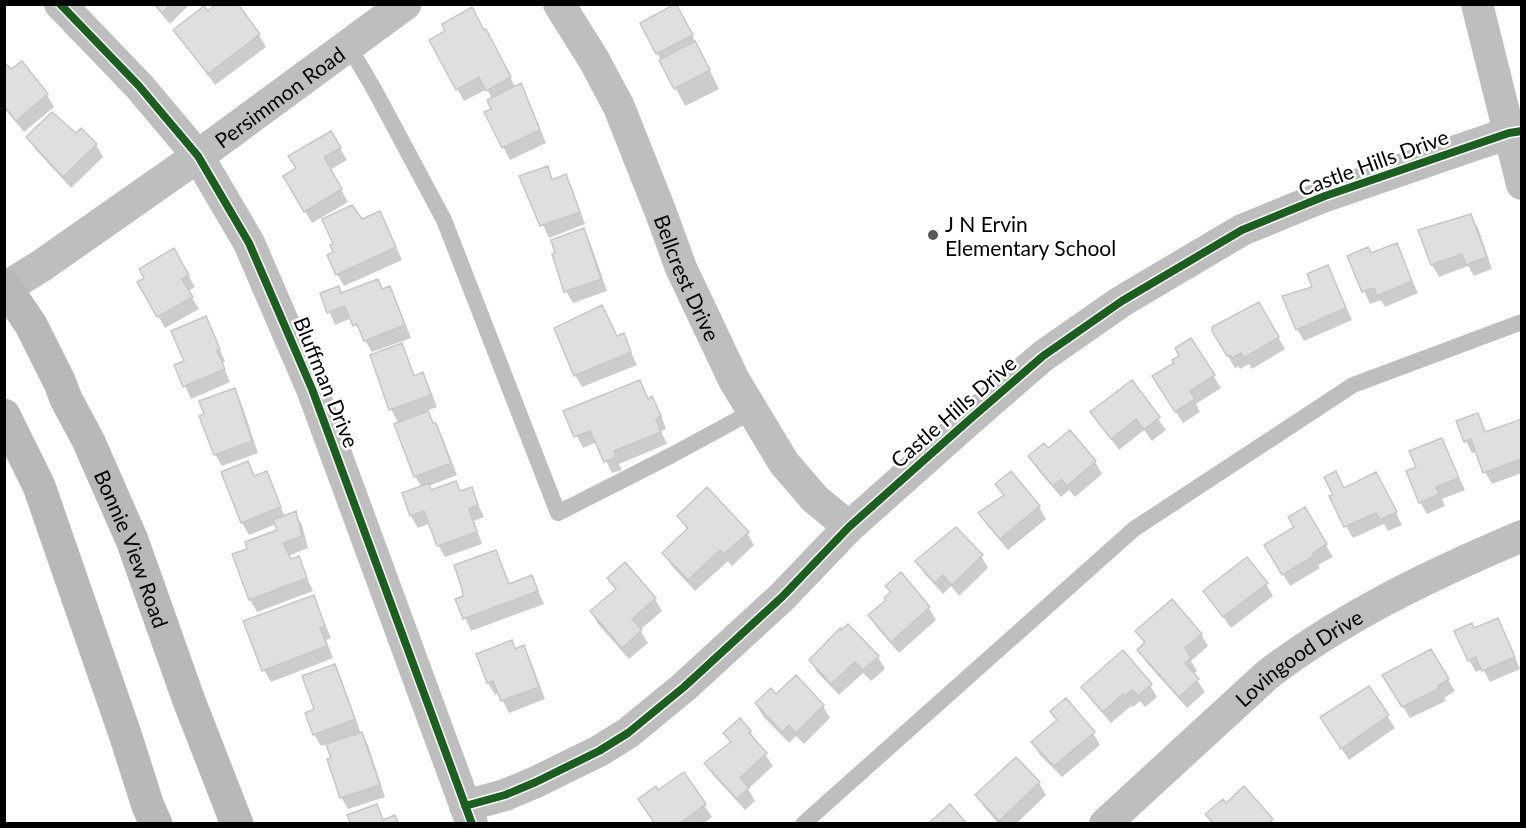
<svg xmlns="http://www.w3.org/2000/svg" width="1526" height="828" font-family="Lato,sans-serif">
	<rect width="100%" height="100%" fill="#fff"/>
	<path fill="#0003" d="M153,4H190L170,24Z
		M642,23H686L719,89L685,106Z
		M175,30L259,35L266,47L215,85Z
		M484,32L493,42L515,87L520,85L527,97L546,143L510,160L486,113L493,109L492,99L487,89L464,101L431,41Z
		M4,64L11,71L47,95L54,107L24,132L4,108Z
		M81,130L96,145L103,157L71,188L35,149L28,137L76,134Z
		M331,133L347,160L330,170L348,202L312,223L285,176L298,169Z
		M547,168L554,181L565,176L572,188L585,224L549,238L521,177Z
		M1471,216L1478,228L1492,269L1474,276L1468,266L1439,277L1432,265L1420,231Z
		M386,225L402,260L344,286L337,274L335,253Z
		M583,230L590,242L607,291L573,303L566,291Z
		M1396,245L1418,293L1385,307L1381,300L1370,304L1349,257L1371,255Z
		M174,250L195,287L188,291L199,309L165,328L139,282L146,278Z
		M1328,267L1352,320L1304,341L1297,329L1314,288Z
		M378,281L383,290L390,288L396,300L411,338L372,352L352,318L335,325L322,294H342Z
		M1259,304L1285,349L1252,369L1249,364L1240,369L1238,366L1235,368L1213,331Z
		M205,318L225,361L222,363L230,382L191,399L176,366L186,362Z
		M623,335L637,365L582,387L575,375Z
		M1191,340L1221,388L1196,404L1200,412L1183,423L1161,389Z
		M401,345L415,377L422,374L429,386L437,407L426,411L442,436L457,475L429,486L432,491L455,483L461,493L471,489L484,517L474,521L482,544L445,557L438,545L430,523L418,528L411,516L404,494L422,488L415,476L399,424L391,409L371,356Z
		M639,382L648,400L652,398L659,410L666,429L661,431L667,444L619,464L622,470L612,473L597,442L583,448L565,411Z
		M1131,382L1166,430L1152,441L1144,430L1119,450L1092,412Z
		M234,390L241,402L258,453L222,466L215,454Z
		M1477,415L1486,433L1522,421V473L1492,484L1485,472L1477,452L1472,453L1466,441L1458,422Z
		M1070,432L1095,462L1102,474L1075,497L1069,490L1061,497L1037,469L1030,457L1048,450Z
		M1441,440L1465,490L1442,499L1445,506L1427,514L1420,502L1418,467Z
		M248,463L255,477L266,473L285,517L295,513L302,525L308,548L288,556L291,560L298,558L313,591L257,612L250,600L234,555L249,550L279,531L276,524L249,535L242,523L223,473Z
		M997,485L1039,507L1046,519L1008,550L987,525L980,513L1004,496Z
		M1383,486L1402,525L1388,531L1384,524L1353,538L1346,526L1344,490Z
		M1304,509L1333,557L1318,565L1320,568L1290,586L1266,546L1296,528Z
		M679,516L747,533L754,545L732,566L728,561L695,591L671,565L664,553L688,531Z
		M495,551L510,585L532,577L544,604L471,631L457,600L465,597Z
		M981,556L988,568L959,596L951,586L943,594L924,573L917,561Z
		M625,565L655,599L662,611L640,630L648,643L629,659L598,624L592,612L616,591L609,579Z
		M1266,584L1273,596L1231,628L1205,592Z
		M887,587L929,608L936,620L899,653L877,628L870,616L887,601L891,594Z
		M313,597L331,638L326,640L333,658L271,682L264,670Z
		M1475,630L1504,632L1520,669L1490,682L1483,669L1476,672L1469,660Z
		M1137,631L1201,634L1208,646L1191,661L1197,671L1193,674L1205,692L1187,708L1146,662L1139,650L1144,643Z
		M841,632L878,657L885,669L871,681L863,673L839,695L817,672L811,660Z
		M512,642L516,650L523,647L530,659L545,699L509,713L499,693L495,695L488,683L478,654Z
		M1430,651L1455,691L1444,698L1446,701L1410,718L1384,675Z
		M334,666L341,678L360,731L368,745L385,797L348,809L341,797L328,744L321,746L314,734L316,710Z
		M795,677L823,706L830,718L804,744L796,736L789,743L763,716L756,704L776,696Z
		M1150,685L1157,697L1145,707L1140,701L1133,707L1131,706L1111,723L1090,699L1083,687Z
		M1369,688L1395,728L1349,760L1328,729Z
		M739,720L750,732L773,766L748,789L755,801L745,810L713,775L706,763L732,744L725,733Z
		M1093,733L1100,745L1062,777L1040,755L1033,743Z
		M1016,759L1039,783L1046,795L1016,824H999L984,807L977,796Z
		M684,774L712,817L703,824H656L658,792Z"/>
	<path fill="#dfdfdf" stroke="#c7c7c7" stroke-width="1.5" d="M155,4H171L162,13Z
		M216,4H238L260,34L208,74L173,30L204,6L208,11Z
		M675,4H676L693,35L656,54L640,23Z
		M472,7L484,30L486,29L511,77L486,91L479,77L456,90L429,40L445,31L442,24Z
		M695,41L710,70L674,89L659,60Z
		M22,61L48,94L16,121L4,106V62L11,69Z
		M521,83L540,130L502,148L484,112L491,109L487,100Z
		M52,112L76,133L81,128L97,144L63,177L26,137Z
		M331,131L341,148L324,157L342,189L304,212L283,176L296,168L288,156Z
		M548,166L552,180L566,174L580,212L540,226L519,176Z
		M352,205L362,219L380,211L396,247L336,275L327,255L333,252L330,245L333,244L322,219Z
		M1471,214L1487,257L1466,265L1462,254L1431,265L1418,230Z
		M584,228L601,279L564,292L552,254L555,253L551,240Z
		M1397,243L1412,281L1377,296L1374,288L1362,292L1347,256L1368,247L1371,253Z
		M174,248L189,275L182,279L193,297L157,317L137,282L144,278L139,269Z
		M1328,265L1346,308L1296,330L1282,296L1312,287L1307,274Z
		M378,279L382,289L390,286L405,325L364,341L357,324L353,326L345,306L327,313L320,293L339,286L341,293Z
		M1259,302L1279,337L1244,358L1241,353L1232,358L1230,355L1227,356L1212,331V327Z
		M602,305L617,336L624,333L631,352L574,376L554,328Z
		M206,316L220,349L217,350L225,369L183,387L174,365L184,361L171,331Z
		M1191,338L1215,375L1190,391L1195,399L1175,412L1152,376L1174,363L1172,360L1179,356L1175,348Z
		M402,343L414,376L423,372L431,395L389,410L370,355Z
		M640,380L648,399L652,396L661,416L656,419L661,432L614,451L616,457L604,462L590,431L574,437L563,411Z
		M1132,380L1160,417L1144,430L1136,419L1111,439L1090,412Z
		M235,388L252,441L214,455L199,416L204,414L199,401Z
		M428,411L433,423H436L451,463L414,477L394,424Z
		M1478,413L1485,432L1522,419V459L1483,473L1471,439L1464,442L1456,421Z
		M1070,430L1096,461L1067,486L1061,479L1053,486L1028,456L1044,443L1048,448Z
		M1442,438L1459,478L1436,487L1439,494L1419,503L1406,471L1416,467L1409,451Z
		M248,461L254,476L267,471L281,507L241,523L221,472Z
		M1011,471L1040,506L1000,539L978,513L1004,495L995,484Z
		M1336,471L1344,488L1376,472L1397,512L1380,520L1376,513L1344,527L1329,496L1333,495L1324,477Z
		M456,481L460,491L472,487L478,505L469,509L477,532L437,546L424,511L410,516L402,493L429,483L431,490Z
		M707,487L749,532L724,554L720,550L688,580L662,553L688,528L677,516Z
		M1305,507L1327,544L1313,553L1314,556L1282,575L1264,545L1294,527L1288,517Z
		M296,511L302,536L283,543L291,559L299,556L307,578L249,600L232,554L247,549L245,542L277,530L273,520Z
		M956,527L983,555L952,585L943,575L935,583L915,561Z
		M496,550L509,584L532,575L538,591L463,619L455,599L463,596L462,589L454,565Z
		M1247,557L1268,583L1223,617L1203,591Z
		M625,562L656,598L632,619L642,630L622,648L590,611L616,589L607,578Z
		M901,572L930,607L891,642L868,615L886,600L884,598L891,592L885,586Z
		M314,595L325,626L320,628L327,646L262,671L243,621Z
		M1172,599L1202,634L1185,648L1191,658L1185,663L1199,679L1179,697L1137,650L1145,642L1135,631Z
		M1498,618L1515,657L1482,671L1476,657L1468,661L1454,631L1472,623L1474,628Z
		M848,624L879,656L863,670L855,662L831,684L809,660L840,628L841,630Z
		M512,640L515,649L524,645L539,687L501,701L493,681L487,683L476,654Z
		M1431,649L1449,679L1438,686L1440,688L1402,707L1382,675Z
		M1123,650L1152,684L1138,696L1132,690L1125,696L1123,694L1103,712L1081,687Z
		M335,664L355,719L313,735L305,713L314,709L302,676Z
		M796,675L824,705L796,733L789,725L782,732L755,703L771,688L776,694Z
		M1369,686L1389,715L1341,749L1320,717Z
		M1066,698L1095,732L1054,766L1031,742L1057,720L1050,711Z
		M740,718L751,731L749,733L767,753L740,778L749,788L737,799L704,763L731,742L723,733Z
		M362,732L380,785L340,798L327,759L331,758L326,744Z
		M1016,757L1040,782L999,821L975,795Z
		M684,772L706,804L679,824H655L638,799L656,786L658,790Z
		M1244,786L1273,819L1269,824H1214L1205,814L1223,799L1226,803Z
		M377,804L383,820L395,815L399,824H351L347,815Z
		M950,804L967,824H928Z"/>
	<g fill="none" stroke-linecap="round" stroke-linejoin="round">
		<path stroke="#bebebe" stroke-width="16" d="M348,45L374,89L444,220L558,513L672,455L753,411
			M803,824L1134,529L1353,385L1522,322"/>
		<g stroke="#bebebe" stroke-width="32">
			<path d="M60,4L139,86L198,156L249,243L312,389L472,824"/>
			<path id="s1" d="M559,4L594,60L619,107L661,213L681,268L734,380L784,463L815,499L849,527"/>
			<path d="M1477,4L1522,184"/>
			<path d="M465,806L505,795L536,782L599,751L628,733L684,687L782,597L849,527L968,421L1043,356L1122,301L1242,230L1325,196L1509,133L1522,131"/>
			<path id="s2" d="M1105,824L1267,675C1344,616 1432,574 1522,536"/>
		</g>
		<path stroke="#bebebe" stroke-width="33" id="s3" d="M4,289L41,266L198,156L405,4"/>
		<g stroke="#b8b8b8" stroke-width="33">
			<path id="s4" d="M4,285L31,325L60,383L66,399L88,440L132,540L188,698L237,824"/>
			<path d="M4,415L39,486L125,734L148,806L156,824"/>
		</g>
		<defs>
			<path id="cycleway" d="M60,4L139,86L198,156L249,243L312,389L472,824
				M465,806L505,795L536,782L599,751L628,733L684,687L782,597L849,527L968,421L1043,356L1122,301L1242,230L1325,196L1509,133L1522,131"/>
		</defs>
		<use href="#cycleway" stroke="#fff" stroke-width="11"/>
		<use href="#cycleway" stroke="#1b5e20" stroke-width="8"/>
	</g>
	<circle fill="#595959" stroke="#fff" stroke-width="2" cx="933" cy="235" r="6"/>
	<g text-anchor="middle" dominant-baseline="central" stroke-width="5" stroke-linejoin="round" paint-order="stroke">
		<g font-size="21" fill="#000" stroke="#fff">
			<text stroke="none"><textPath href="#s3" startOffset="336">Persimmon Road</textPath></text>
			<text transform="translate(1373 162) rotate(-20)">Castle Hills Drive</text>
			<text stroke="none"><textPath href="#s1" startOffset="303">Bellcrest Drive</textPath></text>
			<text transform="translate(327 382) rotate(68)">Bluffman Drive</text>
			<text transform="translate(953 411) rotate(-41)">Castle Hills Drive</text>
			<text stroke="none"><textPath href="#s4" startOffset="294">Bonnie View Road</textPath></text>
			<text stroke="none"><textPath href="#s2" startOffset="256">Lovingood Drive</textPath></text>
		</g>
		<g font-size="21" fill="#000" stroke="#fff" text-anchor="start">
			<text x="945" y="223">J N Ervin<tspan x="945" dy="24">Elementary School</tspan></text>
		</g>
	</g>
	<rect width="1526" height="828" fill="none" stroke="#000000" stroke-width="12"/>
</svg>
